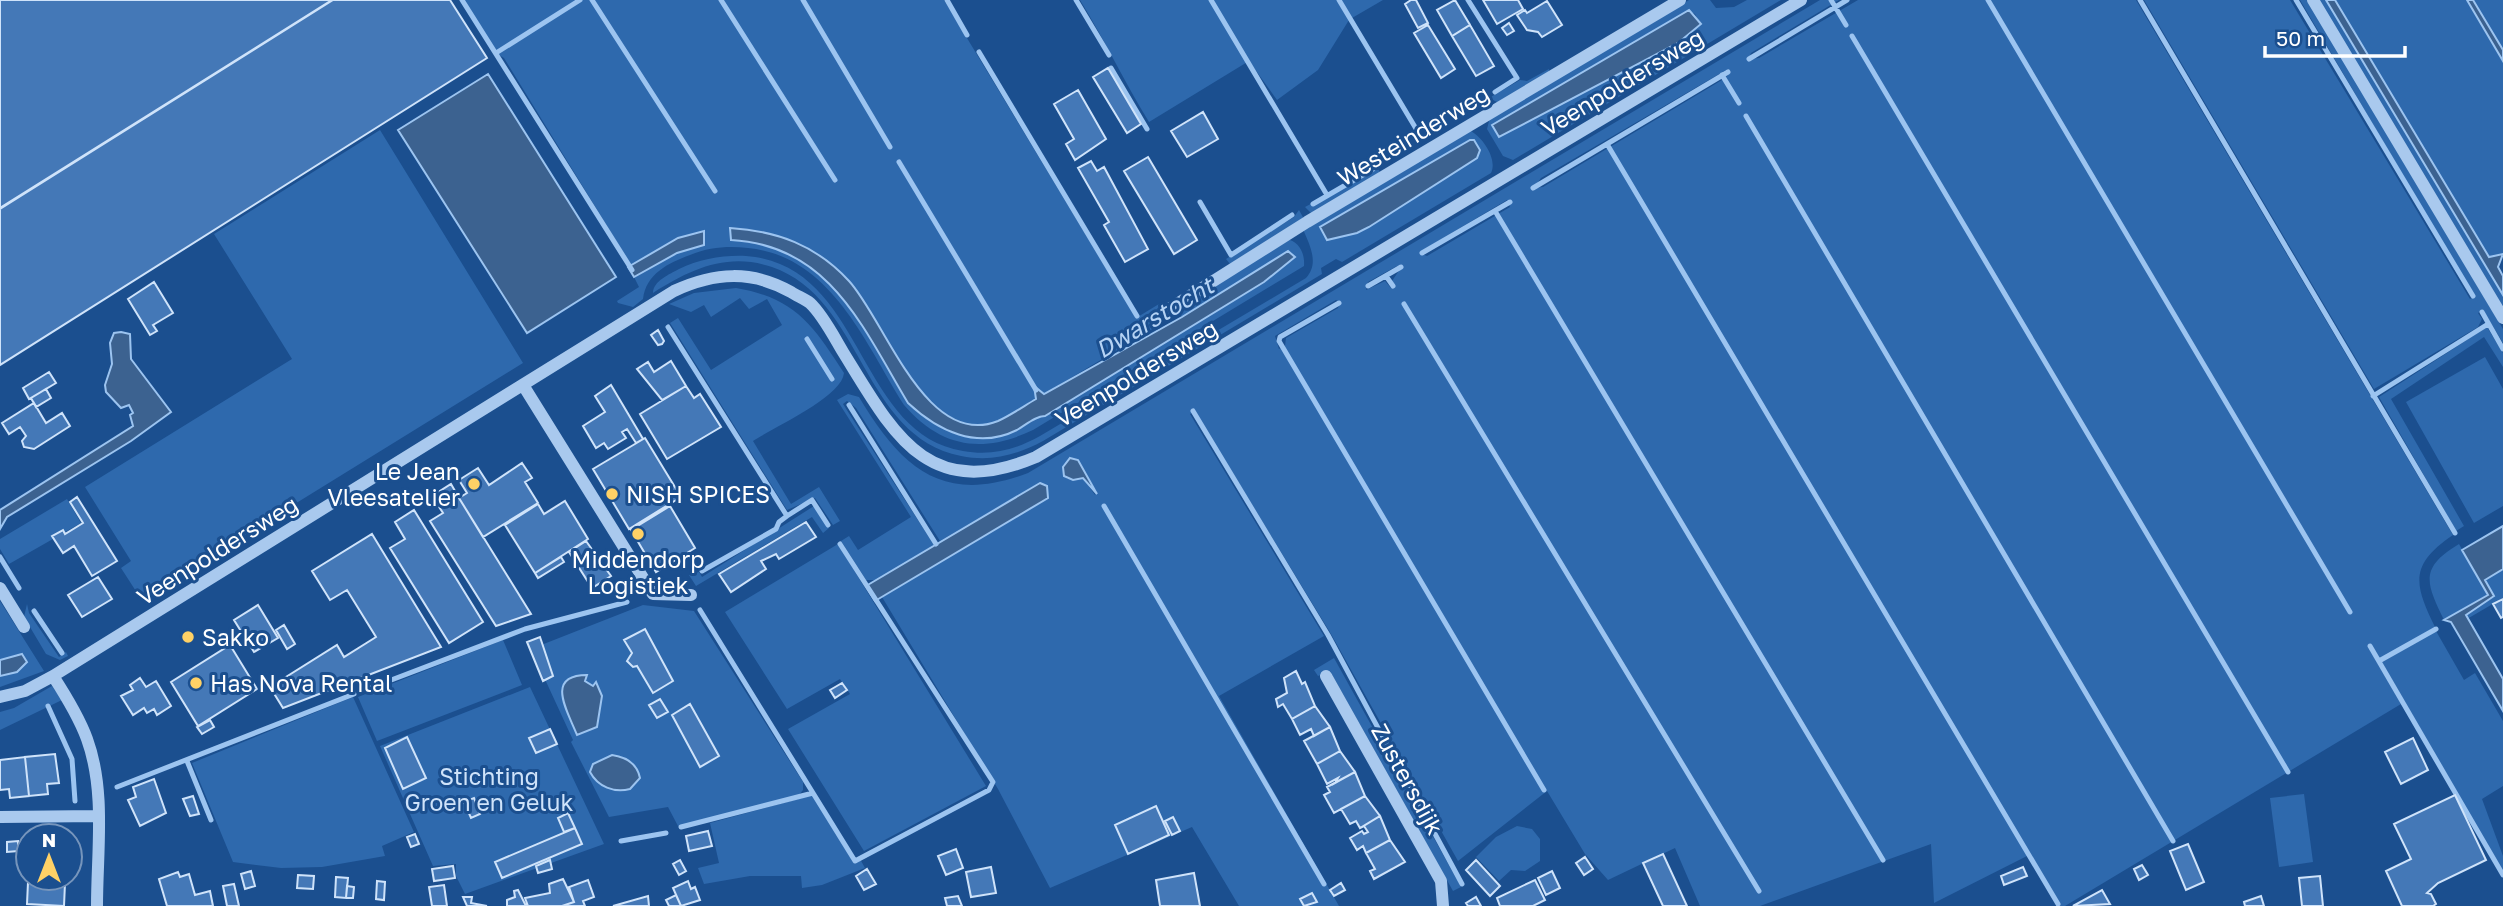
<svg xmlns="http://www.w3.org/2000/svg" width="2503" height="906" font-family="'Golos Text',sans-serif">
	<rect width="100%" height="100%" fill="#1b4f8f"/>
	<path fill="#2e69ad" fill-rule="evenodd" d="M462,0H944L1136,318L1159,304L1168,317L1183,308L1186,300L1286,239C1299,241 1305,253 1304,266L1033,430C983,454 941,448 904,405C865,343 831,256 748,248C728,246 710,247 690,255C668,263 646,274 643,299L633,307L618,303L617,301L639,287L634,277L677,253L704,245L678,238L631,265L504,58L496,53ZM730,228C778,231 816,245 849,281C885,320 927,450 999,420C1012,415 1024,406 1036,399L1034,387L1044,394L1179,313L1182,317L1283,264L1264,283L1016,431C974,446 940,433 908,404C862,328 832,245 731,240Z
		M1080,0H1337L1349,20L1318,70L1277,100L1249,61L1149,122C1124,81 1105,41 1080,0Z
		M1341,0H1383L1352,18Z
		M1689,0H1710L1716,8L1734,7L1747,0H1781L1513,160L1503,156L1487,129L1490,117ZM1688,11L1695,14L1700,24L1678,43L1499,137L1492,125Z
		M1820,0H1839L1751,53L1749,59L1759,58L1858,0H2136L2453,535C2409,565 2414,584 2435,627L2380,659L2371,644L2367,645L2401,704L2065,906H2060L2029,855L1934,903L1931,844L1760,906H1700L1675,848L1608,880L1585,854L1547,791L1458,861L1331,634L1195,411L1190,414L1324,636L1219,696L1339,906H1239L1192,827L1050,888L998,789L882,597L1048,498L1039,483L940,541L856,408L847,401L843,404L934,545L876,580H866L841,541L849,536L858,550L911,517L837,400L848,394L859,397C901,467 942,506 1028,473ZM1726,70L1728,75L1722,80L1543,187L1534,188L1541,178ZM1507,200L1510,207L1427,256L1422,254L1423,250ZM1397,266H1402L1392,281L1395,286L1391,288L1385,281L1366,290L1368,282ZM1336,300L1340,302L1338,308L1286,338L1285,346L1279,349L1275,336ZM1070,461H1078L1097,492L1095,495L1083,478L1067,479L1063,467Z
		M2144,0H2290L2470,299L2474,296L2300,0H2307L2503,329V343L2483,310L2478,313L2482,319L2478,327L2374,389Z
		M2317,0H2326L2503,295V309Z
		M2335,0H2467L2503,61V254L2489,257Z
		M2473,0H2503V50Z
		M1549,69V73L1499,103L1489,98L1520,80L1527,81Z
		M380,130L523,363L141,599L121,568L131,561L85,487L292,359L214,234Z
		M1469,130C1482,136 1498,159 1491,173L1342,262L1336,259L1321,268L1322,274L1043,441C1017,455 991,462 961,456C861,436 864,299 772,267C727,252 691,269 653,293C653,281 670,274 679,269C700,259 723,255 746,256C865,265 856,434 963,451C991,456 1015,450 1040,436L1306,278C1320,263 1309,244 1303,229ZM1470,140H1474L1480,150L1477,158L1369,227L1357,233L1327,240L1320,226Z
		M1378,168L1380,173L1312,214L1305,207Z
		M1299,210L1304,219L1230,264L1226,259L1294,217Z
		M736,288C795,298 813,325 844,373C842,397 774,427 753,441L791,504L819,487L840,521L833,525L815,498L787,510L670,323L678,318L711,370L782,325L767,299L749,309L740,298L711,317L704,305L691,312L669,304L694,293Z
		M2487,327L2503,353V367L2484,337L2391,399L2464,526L2456,531L2379,397Z
		M2485,357L2503,389V506L2474,523L2406,402Z
		M67,499L81,523L9,564L0,549V539Z
		M814,506L829,528L823,533L812,517L696,586L689,575L699,572L702,577Z
		M838,544L986,786L864,851L788,729L850,694L840,679L787,709L725,612Z
		M2459,544L2488,595L2444,620C2426,583 2419,568 2459,544Z
		M2503,569V598L2467,619L2465,615L2494,597L2484,580Z
		M0,601L44,671L0,687V676L17,672L8,658L0,660Z
		M27,604L29,613L59,657L66,652L68,656L60,660L46,654L24,617Z
		M643,605L694,611L803,782V790L799,795L678,826L668,807L609,817L571,742L573,740L531,649Z
		M2436,631L2464,680L2475,673L2503,721V786L2482,799L2503,856V872L2382,662Z
		M503,640L522,685L377,741L358,697Z
		M1334,658L1461,887L1453,891L1330,671L1318,676L1314,670Z
		M52,686L62,700L0,730V712L14,708Z
		M530,687L604,844L465,894L456,876V864L433,866L380,746Z
		M353,697L414,832L382,846L385,856L322,867L281,868L233,862L192,763Z
		M2304,794L2313,862L2279,867L2270,798Z
		M813,795L853,862L860,859L865,868L822,885L802,888L801,876H750L704,884L698,868L719,863L710,823Z
		M1517,826L1532,829L1540,839V861L1525,871L1511,870L1499,881L1476,857L1496,837Z"/>
	<path fill="#3c6290" stroke="#9cc4f0" stroke-width="2" d="M2326,0H2335L2489,257L2503,254L2498,267L2503,276V295Z
		M2467,0H2473L2503,50V61Z
		M1689,10L1701,24L1678,43L1499,137L1492,125Z
		M488,74L616,277L527,333L398,130Z
		M1470,140H1474L1480,150L1477,158L1369,227L1357,233L1327,240L1320,227Z
		M730,228C777,231 816,245 849,281C885,320 926,450 998,421C1011,415 1024,406 1036,399L1034,386L1044,394L1182,317L1288,251L1295,257L1264,282L1045,416C1035,416 1026,425 1017,430C977,450 938,431 908,403C863,328 830,245 731,240Z
		M704,231V245L677,253L634,277L628,267L678,238Z
		M121,332L130,334L131,359L171,412L131,441L7,517L0,529V510L133,426L130,415L133,413L129,405L121,408L106,392L105,385L112,364L110,343L114,333Z
		M1070,458L1078,460L1097,494L1083,478L1073,480L1064,476L1063,467Z
		M1040,483L1047,486L1048,498L875,601L866,586Z
		M2503,526V569L2485,580L2494,596L2466,615L2503,679V711L2451,622L2444,620L2488,595L2462,550Z
		M22,654L27,662L17,672L0,676V660Z
		M587,675L585,681L593,686L596,682L602,696L597,727L577,735C568,712 544,675 587,675Z
		M612,755C626,757 637,763 640,778L630,789C614,793 598,787 590,772L593,764Z"/>
	<g fill="none" stroke-linecap="round" stroke-linejoin="round">
		<path stroke="#9cc4f0" stroke-width="5" d="M462,0L632,270
			M592,0L715,191
			M721,0L835,180
			M803,0L890,147
			M947,0L967,35
			M1076,0L1109,55
			M1211,0L1327,195
			M1339,0L1421,137
			M1468,0L1517,78L1495,92
			M1831,0L1846,25
			M1988,0L2350,612
			M2140,0L2455,533
			M2296,0L2473,296
			M1852,36L2288,772
			M979,52L1137,316
			M496,53L580,0
			M1749,59L1847,0
			M1111,68L1147,129
			M1722,75L1739,103
			M1746,116L2173,841
			M1607,144L2058,904
			M899,162L1036,390
			M1533,188L1728,72
			M1200,202L1231,255L1292,215
			M1313,204L1373,169
			M1495,211L1883,860
			M1422,253L1510,202
			M1386,276L1393,286
			M1368,286L1401,267
			M1339,303L1280,337L1279,341L1544,790
			M1404,304L1759,891
			M2482,312L2503,349
			M668,327L787,516L812,500L828,525
			M807,339L832,379
			M2373,396L2488,324
			M849,405L936,544
			M1193,411L1328,635L1462,884
			M1104,506L1324,884
			M0,557L19,588
			M702,571L776,529L779,522L787,516
			M700,610L855,861L989,790L993,782L840,544
			M34,611L62,653
			M2370,646L2503,875
			M2379,661L2436,629
			M365,690L525,629L627,602
			M48,706L72,759L75,801
			M187,761L211,820
			M117,787L354,694
			M681,827L813,793
			M621,841L666,833"/>
	</g>
	<path fill="#4478b7" stroke="#cfe3fa" stroke-width="2" d="M0,0H332L0,208Z
		M333,0H450L487,58L0,365V209Z
		M1411,0H1416L1428,23L1418,28L1405,4Z
		M1455,0L1470,25L1452,36L1437,10Z
		M1483,0H1518L1523,9L1497,24Z
		M1547,1L1562,25L1542,37L1538,32L1527,30L1517,15L1525,10L1527,13Z
		M1509,23L1514,31L1507,35L1502,28Z
		M1428,25L1455,69L1441,78L1414,33Z
		M1470,25L1494,66L1476,76L1452,36Z
		M1108,68L1141,124L1127,133L1093,77Z
		M1078,90L1106,139L1075,160L1066,144L1074,139L1054,104Z
		M1203,112L1218,139L1187,157L1171,131Z
		M1148,157L1197,240L1174,254L1124,171Z
		M1091,161L1097,171L1104,167L1148,249L1125,262L1104,225L1109,222L1078,168Z
		M154,282L173,313L153,325L157,331L150,335L128,299Z
		M658,330L664,341L662,344L658,345L651,335Z
		M671,361L686,386L662,400L637,369L648,362L654,372Z
		M49,372L56,383L29,399L23,388Z
		M611,385L643,439L636,443L627,429L622,432L626,438L608,449L604,443L596,448L583,426L605,412L595,396Z
		M686,386L694,398L700,394L721,427L667,459L640,414Z
		M46,389L51,398L36,407L31,398Z
		M34,403L46,423L62,413L70,426L34,449L24,447L22,441L26,436L20,427L9,434L2,423Z
		M645,438L681,497L629,529L593,469Z
		M522,463L532,478L525,482L538,503L483,537L459,498L467,493L459,480L478,468L489,485Z
		M451,484L459,498L531,614L496,626L430,521L443,513L432,496Z
		M77,497L117,561L92,576L74,546L63,553L52,536L63,530L65,534L83,523L70,502Z
		M565,501L588,539L535,573L505,525L538,504L544,514Z
		M670,506L695,548L656,572L631,530Z
		M414,510L483,622L449,643L390,548L405,539L395,522Z
		M806,522L816,537L779,559L776,554L761,561L766,569L731,592L719,574Z
		M372,534L441,647L283,708L270,687L337,645L344,657L376,637L347,590L330,600L312,571Z
		M586,541L611,576L592,588L569,552Z
		M561,557L564,562L538,578L535,573Z
		M98,577L112,599L82,617L68,595Z
		M2503,599V617L2501,618L2493,604Z
		M258,605L278,638L254,652L234,620Z
		M284,625L295,644L287,649L276,630Z
		M645,629L673,681L653,693L637,666L633,667L627,661L632,653L624,640Z
		M540,637L553,676L543,681L527,642Z
		M230,645L257,689L198,726L171,682Z
		M1296,671L1302,684L1305,682L1315,706L1292,719L1283,704L1278,707L1276,699L1287,693L1284,678Z
		M140,678L146,687L156,681L171,706L157,715L154,709L147,713L144,708L133,715L121,696L133,690L130,685Z
		M842,683L847,690L835,698L830,690Z
		M660,699L668,712L657,718L649,705Z
		M690,704L719,756L700,767L672,715Z
		M1315,706L1330,727L1314,736L1311,729L1300,735L1292,719Z
		M210,720L214,727L202,734L197,727Z
		M1330,727L1340,751L1317,764L1304,741Z
		M550,729L557,744L536,753L529,738Z
		M407,737L426,778L403,789L385,748Z
		M2413,738L2428,770L2401,784L2385,752Z
		M1340,751L1355,772L1335,783L1338,778L1327,784L1317,764Z
		M55,754L59,783L47,784L48,794L29,796L25,757Z
		M25,757L29,796L10,798L9,789L0,790V760Z
		M1355,772L1365,796L1334,813L1324,795L1330,792L1327,787Z
		M154,779L166,813L140,826L128,800L136,797L133,787Z
		M2455,795L2486,860L2438,883L2427,893L2431,894L2436,904L2433,906H2402L2386,871L2411,859L2394,824Z
		M193,796L199,814L190,816L183,799Z
		M1365,796L1380,816L1360,828L1356,821L1350,824L1341,809Z
		M474,798L480,814L471,818L464,802Z
		M1156,806L1169,835L1128,854L1115,825Z
		M568,813L575,828L564,832L558,818Z
		M1380,816L1390,840L1366,853L1363,846L1357,850L1350,838L1362,831L1364,834L1368,832L1364,826L1360,828Z
		M1173,817L1180,831L1172,835L1165,821Z
		M575,828L582,844L502,878L495,862Z
		M708,831L712,846L689,851L686,836Z
		M415,834L419,844L411,847L407,837Z
		M1390,840L1405,862L1374,879L1370,871L1375,869L1366,853Z
		M18,841V851L7,852V842Z
		M2188,844L2204,882L2186,890L2170,851Z
		M956,849L963,868L946,875L938,856Z
		M1663,854L1687,906H1663L1643,863Z
		M1585,857L1593,869L1584,875L1576,863Z
		M550,860L552,869L538,873L536,866Z
		M680,860L686,871L679,875L673,864Z
		M1476,860L1500,886L1490,896L1466,870Z
		M2142,865L2148,875L2139,880L2134,869Z
		M453,866L455,878L434,881L432,869Z
		M991,867L996,893L971,897L966,872Z
		M2023,867L2027,876L2004,885L2001,876Z
		M867,869L876,884L864,890L856,876Z
		M251,871L255,886L245,889L241,874Z
		M1552,871L1560,888L1546,895L1538,878Z
		M178,872L180,877L189,874L195,895L210,891L213,906H167L159,879Z
		M1194,873L1200,906H1160L1156,880Z
		M298,875L314,876L313,889L297,888Z
		M2320,876L2323,906H2302L2299,878Z
		M336,877L348,878L346,898L335,897Z
		M563,879L574,902L562,906H528L525,898L550,893L549,884Z
		M588,880L594,897L583,901L585,906H562L574,902L569,887Z
		M1535,880L1545,900L1533,906H1500L1497,898Z
		M377,881L385,882L384,900L376,899Z
		M688,881L691,889L695,887L700,900L681,906L673,888Z
		M28,882L65,883L64,906L27,904Z
		M1341,883L1345,890L1334,896L1330,890Z
		M234,884L239,906H227L223,886Z
		M444,885L447,906H432L429,887Z
		M347,886L354,887L353,898H346Z
		M518,890L526,906H507V900L515,897L514,891Z
		M2102,890L2110,904L2073,906Z
		M1312,893L1317,902L1304,906L1300,899Z
		M676,895L681,906H669L666,900Z
		M648,896L649,906H613Z
		M958,896L962,906H947L945,898Z
		M2261,896L2264,906H2245L2244,902Z
		M463,897H472L471,903L487,906H467Z
		M1476,897L1481,906H1468L1466,903Z"/>
	<g fill="none" stroke-linecap="round" stroke-linejoin="round">
		<path stroke="#a9c9ee" stroke-width="12" d="M2313,0L2503,318
			M1169,309L1307,222L1680,0
			M523,385L653,594L691,595
			M0,588L24,627
			M53,676C66,696 79,717 87,739C106,791 97,851 97,906
			M1326,676L1441,881L1443,906
			M0,697L25,691L53,676L674,291C715,272 752,270 791,292C797,296 805,299 810,303C823,315 834,337 843,352C893,433 927,503 1036,457L1801,0
			M0,817L98,816"/>
	</g>
	<g fill="#ffd166" stroke="#1b4f8f" stroke-width="2.5">
		<circle cx="474" cy="484" r="7"/>
		<circle cx="612" cy="494" r="7"/>
		<circle cx="638" cy="534" r="7"/>
		<circle cx="188" cy="637" r="7"/>
		<circle cx="196" cy="683" r="7"/>
	</g>
	<g text-anchor="middle" dominant-baseline="central" stroke-width="6" stroke-linejoin="round" paint-order="stroke">
		<g font-size="23" fill="#fff" stroke="#1b4f8f">
			<text transform="translate(1622 82) rotate(-31)">Veenpoldersweg</text>
			<text transform="translate(1413 135) rotate(-31)">Westeinderweg</text>
			<text transform="translate(1136 373) rotate(-31)">Veenpoldersweg</text>
			<text transform="translate(217 550) rotate(-32)">Veenpoldersweg</text>
			<text transform="translate(1408 779) rotate(61)">Zustersdijk</text>
		</g>
		<g font-size="23" fill="#fff" stroke="#1b4f8f" text-anchor="start">
			<text x="460" y="471" text-anchor="end">Le Jean<tspan x="460" dy="26">Vleesatelier</tspan></text>
			<text x="626" y="494">NISH SPICES</text>
			<text x="638" y="559" text-anchor="middle">Middendorp<tspan x="638" dy="26">Logistiek</tspan></text>
			<text x="202" y="637">Sakko</text>
			<text x="210" y="683">Has Nova Rental</text>
		</g>
		<g font-size="23" fill="#cfe3fa" stroke="#1b4f8f">
			<text x="489" y="776">Stichting<tspan x="489" dy="26">Groen en Geluk</tspan></text>
		</g>
		<g font-size="24" font-style="italic" fill="#b5d3f5" stroke="#1b4f8f">
			<text transform="translate(1154 317) rotate(-31)">Dwarstocht</text>
		</g>
	</g>
	<g transform="translate(49 857)"><circle r="33" fill="#1b4f8f" stroke="#7695bc" stroke-width="2"/>
	<path d="M0-5L12 26L0 18L-12 26Z" fill="#ffd166"/>
	<text y="-10" font-size="19" font-weight="bold" text-anchor="middle" fill="#ffffff">N</text>
	</g>
	<path d="M2265 46v10h140v-10" fill="none" stroke="#ffffff" stroke-width="3.5"/>
	<text x="2276" y="46" font-size="21" fill="#ffffff" stroke="#1b4f8f" stroke-width="5" paint-order="stroke">50 m</text>
</svg>
